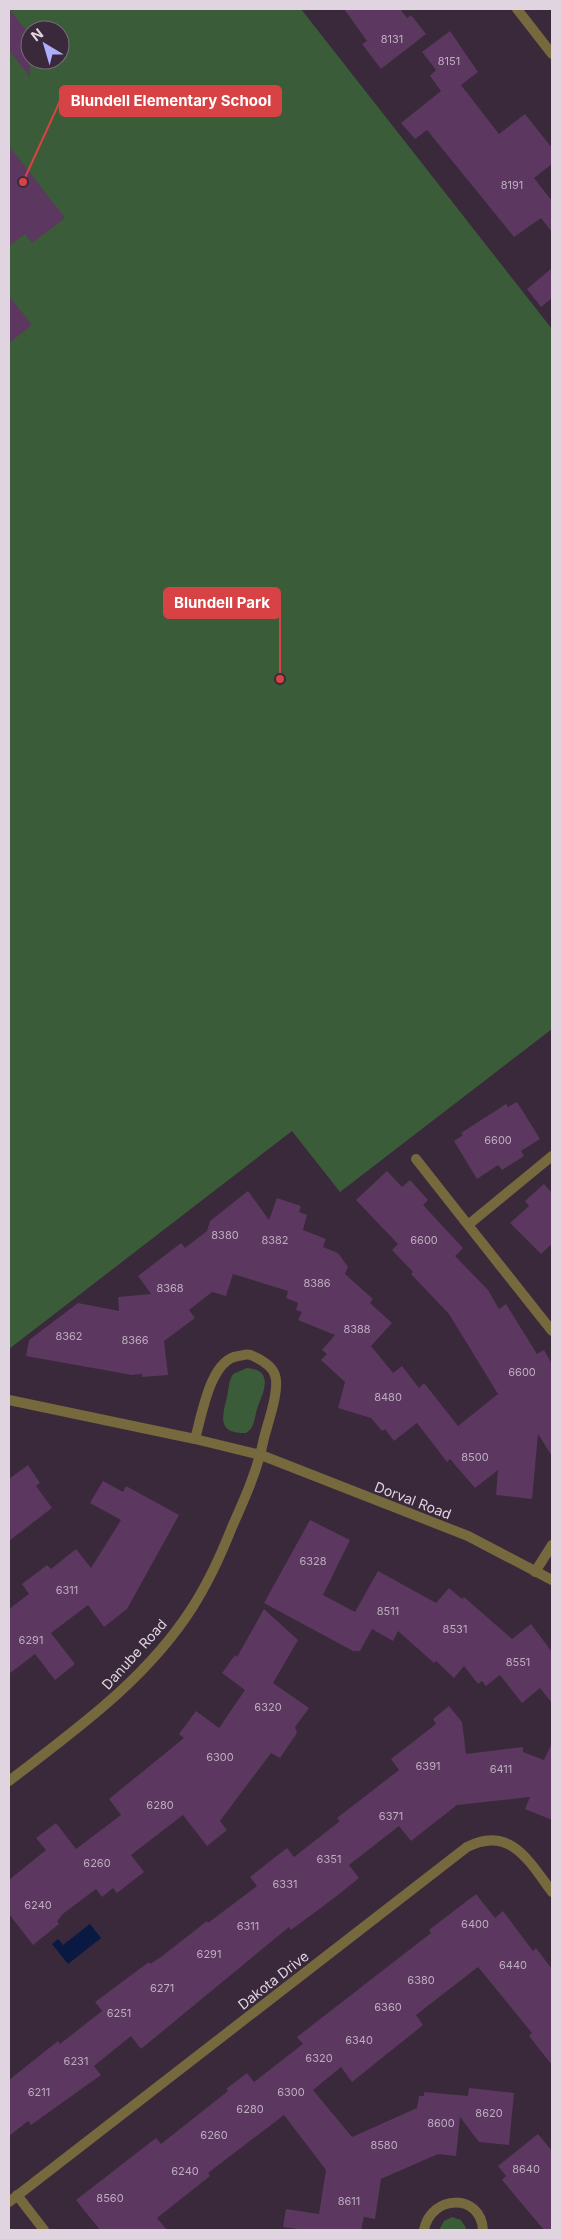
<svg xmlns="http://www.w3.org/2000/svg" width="561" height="2239" font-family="Inter,sans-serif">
	<rect width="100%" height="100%" fill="#39293b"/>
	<path fill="#3b5c38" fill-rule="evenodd" d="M9,9H301L552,329V1029L340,1192L292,1131L9,1349ZM30,30H60V60H30Z
		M247,1368C276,1370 262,1395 257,1409C255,1416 255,1422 251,1429L246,1433C217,1434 222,1417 227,1397C229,1389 228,1382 233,1374Z
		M452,2217L461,2220L467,2230H439L444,2221Z"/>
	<path fill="#091941" d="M90,1924L101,1938L68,1964L52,1944L58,1939L63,1945Z"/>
	<path fill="#5c3760" d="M9,9L30,35V77L9,50Z
		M344,9H400L407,18L411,15L426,34L381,69L362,44L367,41Z
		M450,31L478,72L461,85L499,134L525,114L552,148V164L534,178L552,201V232L541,218L514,237L427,130L415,139L401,123L441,91L430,76L436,70L422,52Z
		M9,146L65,218L32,243L25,234L9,246Z
		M552,268V298L541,307L527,289Z
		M9,296L32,325L9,343Z
		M517,1102L540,1139L521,1151L524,1156L502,1170L498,1165L477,1179L454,1141L463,1135L461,1133L506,1104L508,1107Z
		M387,1171L402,1187L410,1180L428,1200L423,1205L463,1248L455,1256L488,1290L499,1309L506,1304L537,1354L544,1350L552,1364V1456L538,1434L532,1499L496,1495L498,1470L475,1488L450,1459L447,1462L417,1423L394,1441L385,1429L382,1431L371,1418L338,1408L345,1382L321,1360L327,1354L322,1350L335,1335L298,1320L302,1312L296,1310L298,1303L286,1298L288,1291L233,1274L226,1296L212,1292L189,1310L195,1318L164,1341L168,1375L142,1377V1374L132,1375L26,1356L29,1340L78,1303L119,1311L118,1297L151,1294L138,1276L181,1243L185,1248L207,1231L210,1221L248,1191L269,1220L277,1198L301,1206L299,1212L307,1215L303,1230L326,1239L323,1247L338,1253L348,1267L345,1274L373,1299L370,1303L392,1323L371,1346L393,1373L402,1366L419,1388L424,1383L458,1426L498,1394L449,1314L411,1274L413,1272L392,1250L398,1244L356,1200Z
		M544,1184L552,1193V1244L541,1254L510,1223L529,1206L525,1201Z
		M28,1465L40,1483L36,1486L52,1508L9,1541V1479Z
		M103,1481L123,1492L126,1486L179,1515L127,1609L104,1627L88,1605L51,1633L75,1664L55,1680L35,1654L9,1674V1609L29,1594L22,1584L47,1565L51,1569L76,1549L91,1568L121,1520L90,1503Z
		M310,1520L350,1540L323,1595L355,1612L378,1571L436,1603L449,1588L462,1599L464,1597L512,1639L531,1624L552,1652V1703L540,1688L522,1703L500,1675L486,1686L482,1681L478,1684L464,1666L454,1678L436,1661L434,1663L398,1631L393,1641L372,1629L360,1651H353L264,1603Z
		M264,1609L298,1640L273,1683L309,1708L295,1727L297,1733L280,1758L271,1753L220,1821L227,1830L207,1846L183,1815L131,1855L144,1872L117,1893L113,1888L102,1897L96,1889L64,1913L57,1921L59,1924L33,1945L9,1914V1880L46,1850L36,1838L56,1823L76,1849L121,1815L109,1799L184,1738L179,1734L196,1711L219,1728L245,1690L222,1673L235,1655L237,1657Z
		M449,1706L462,1722L466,1754L523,1747V1752L544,1760L552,1743V1820L525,1809L530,1797L457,1805L411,1841L399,1826L349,1865L359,1878L334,1898L291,1930L289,1927L141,2049L131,2036L94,2066L101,2075L31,2125L28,2121L9,2136V2080L58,2041L60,2044L102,2011L95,2002L149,1962L150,1964L161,1957L207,1921L208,1923L257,1886L250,1877L287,1848L294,1857L340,1821L337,1818L399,1770L391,1759L436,1724L433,1719Z
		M476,1894L495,1918L503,1911L533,1951L536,1948L552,1969V2065L529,2036L532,2033L478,1967L416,2015L423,2025L352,2082L341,2067L313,2090L352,2137L417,2108L419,2096H424V2092L468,2096L469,2088L514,2093L509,2145L479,2142L460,2117L456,2156L438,2154L381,2179L375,2219L364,2217L361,2230H305L283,2227L286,2209L319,2214L326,2170L284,2115L208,2173L210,2176L157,2218L167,2230H100L76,2200L156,2138L161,2144L228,2091L226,2089L247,2073L254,2082L303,2044L297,2037L431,1933L429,1930Z
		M538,2134L552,2151V2230H544L502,2180L506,2176L498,2166Z"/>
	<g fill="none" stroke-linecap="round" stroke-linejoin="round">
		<path stroke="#75693d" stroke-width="10" d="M552,1156L468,1225L552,1331
			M416,1159L468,1225
			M535,1572L552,1545"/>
		<path stroke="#75693d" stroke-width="10" d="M517,9L552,54
			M9,1400L195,1439L261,1455L468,1536L552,1580
			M9,1781C75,1730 146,1680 192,1608C208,1583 221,1555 232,1527C245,1498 258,1469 264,1438C268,1422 280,1390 275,1375C272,1366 262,1360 253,1356C248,1353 244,1355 238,1356C210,1360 202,1415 195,1439
			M17,2195L44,2230
			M9,2202L467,1847C510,1825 529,1861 552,1892
			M424,2230C431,2194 481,2193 483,2230"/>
	</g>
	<g text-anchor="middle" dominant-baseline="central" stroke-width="4" stroke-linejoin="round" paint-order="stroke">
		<g font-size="11" fill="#beadc0">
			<text x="392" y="39">8131</text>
			<text x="449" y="61">8151</text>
			<text x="512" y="185">8191</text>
			<text x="498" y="1140">6600</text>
			<text x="225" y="1235">8380</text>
			<text x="275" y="1240">8382</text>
			<text x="424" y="1240">6600</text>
			<text x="317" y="1283">8386</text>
			<text x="170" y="1288">8368</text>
			<text x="357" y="1329">8388</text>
			<text x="69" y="1336">8362</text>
			<text x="135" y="1340">8366</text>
			<text x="522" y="1372">6600</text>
			<text x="388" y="1397">8480</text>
			<text x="475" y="1457">8500</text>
			<text x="313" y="1561">6328</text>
			<text x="67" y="1590">6311</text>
			<text x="388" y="1611">8511</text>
			<text x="455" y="1629">8531</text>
			<text x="31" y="1640">6291</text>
			<text x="518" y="1662">8551</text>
			<text x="268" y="1707">6320</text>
			<text x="220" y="1757">6300</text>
			<text x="428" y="1766">6391</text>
			<text x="501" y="1769">6411</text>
			<text x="160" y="1805">6280</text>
			<text x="391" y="1816">6371</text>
			<text x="329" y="1859">6351</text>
			<text x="97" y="1863">6260</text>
			<text x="285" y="1884">6331</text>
			<text x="38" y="1905">6240</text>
			<text x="475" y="1924">6400</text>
			<text x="248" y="1926">6311</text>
			<text x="209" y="1954">6291</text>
			<text x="513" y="1965">6440</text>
			<text x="421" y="1980">6380</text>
			<text x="162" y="1988">6271</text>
			<text x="388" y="2007">6360</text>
			<text x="119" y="2013">6251</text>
			<text x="359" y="2040">6340</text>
			<text x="319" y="2058">6320</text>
			<text x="76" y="2061">6231</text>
			<text x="39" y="2092">6211</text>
			<text x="291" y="2092">6300</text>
			<text x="250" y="2109">6280</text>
			<text x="489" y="2113">8620</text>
			<text x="441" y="2123">8600</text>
			<text x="214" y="2135">6260</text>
			<text x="384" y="2145">8580</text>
			<text x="526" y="2169">8640</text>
			<text x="185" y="2171">6240</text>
			<text x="110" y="2198">8560</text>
			<text x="349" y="2201">8611</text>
		</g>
		<g font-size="14" fill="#dfd4e0" stroke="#39293b">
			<text transform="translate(413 1500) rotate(21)">Dorval Road</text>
			<text transform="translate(134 1654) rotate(-48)">Danube Road</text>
			<text transform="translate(273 1980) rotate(-38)">Dakota Drive</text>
		</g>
	</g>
	<path fill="none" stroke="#d74244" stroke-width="2" d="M23 182L60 101M280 679L280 603"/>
	<g fill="#d74244" stroke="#39293b" stroke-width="2">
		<circle cx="23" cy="182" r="5"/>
		<circle cx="280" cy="679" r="5"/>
	</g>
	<g fill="#d74244" stroke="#d74244" stroke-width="2">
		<rect x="60" y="86" width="221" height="30" rx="5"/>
		<rect x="164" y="588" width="116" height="30" rx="5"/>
	</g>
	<g font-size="15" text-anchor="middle" font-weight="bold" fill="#fff">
		<text x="171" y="106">Blundell Elementary School</text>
		<text x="222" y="608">Blundell Park</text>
	</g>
	<rect width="561" height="2239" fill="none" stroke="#dfd4e0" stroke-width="20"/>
	<g transform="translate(45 45) rotate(322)"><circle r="24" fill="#39293b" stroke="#7b6d7d"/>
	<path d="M0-4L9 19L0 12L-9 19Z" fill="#afaefa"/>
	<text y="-8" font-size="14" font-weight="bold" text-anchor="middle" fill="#dfd4e0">N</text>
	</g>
</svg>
